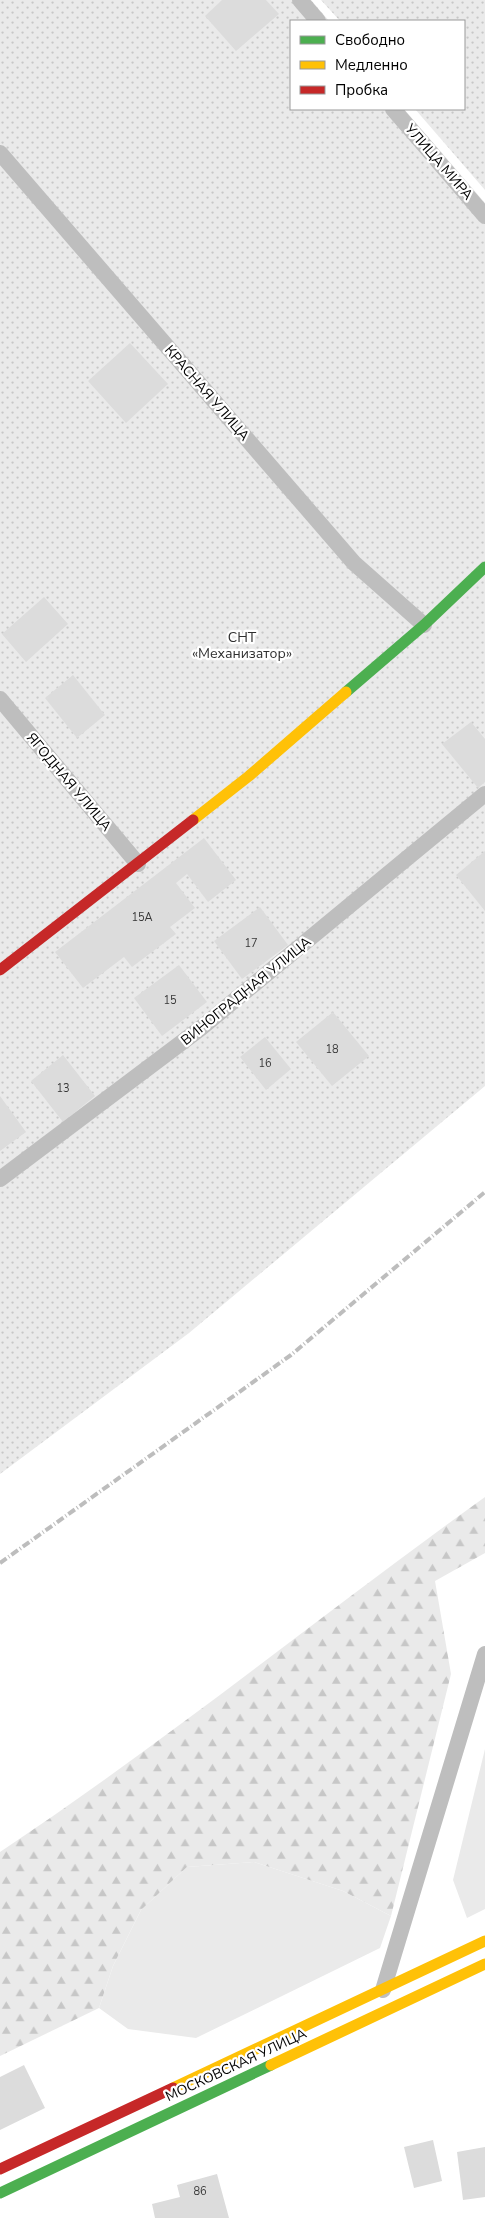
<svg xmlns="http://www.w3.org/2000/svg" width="485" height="2218" font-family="'Nunito Sans',sans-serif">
	<defs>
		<pattern id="forest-firs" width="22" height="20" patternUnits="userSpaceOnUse" patternTransform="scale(1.25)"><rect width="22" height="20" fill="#eaeaea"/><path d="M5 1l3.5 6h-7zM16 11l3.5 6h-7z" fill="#c7c7c7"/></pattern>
		<pattern id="park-dots" width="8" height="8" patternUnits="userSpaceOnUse" patternTransform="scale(1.25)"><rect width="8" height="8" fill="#eaeaea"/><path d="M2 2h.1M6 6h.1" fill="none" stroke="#c7c7c7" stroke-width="1.8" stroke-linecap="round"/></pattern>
	</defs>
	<rect width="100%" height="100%" fill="#fff"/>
	<path fill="#eaeaea" d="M485,1749V1909L467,1918L453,1880Z
		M254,1862L343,1891L391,1916L380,1948L196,2038L128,2029L99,2008L113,1966L141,1910L187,1867Z"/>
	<path fill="url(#forest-firs)" d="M485,1497V1553L435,1581L451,1674L391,1916L343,1891L254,1862L187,1867L141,1910L113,1966L99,2008L0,2056V1852C167,1741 322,1614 485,1497Z"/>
	<path fill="url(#park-dots)" d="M0,0H311L329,21H291V109H404L485,203V1086L189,1333L0,1474Z
		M321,0H485V190L415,109H464V21H340Z"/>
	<path fill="#dcdcdc" d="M222,0H266L279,14L236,51L205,16Z
		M130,343L168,384L126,423L88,381Z
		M44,597L68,624L26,662L2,634Z
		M73,675L105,715L77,738L45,698Z
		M471,722L485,739V782L478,788L442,744Z
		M204,838L236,880L208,902L187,874L176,883L195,908L170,927L176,934L132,967L124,957L83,988L55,952Z
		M485,851V911L456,875Z
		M260,907L288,945L242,979L214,941Z
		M179,965L207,1002L162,1036L134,998Z
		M333,1012L369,1056L332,1086L296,1042Z
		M265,1037L291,1069L266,1090L240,1057Z
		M63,1055L95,1096L63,1122L31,1081Z
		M0,1096L26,1132L0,1151Z
		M24,2065L45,2108L0,2130V2077Z
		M433,2140L442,2181L414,2188L404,2147Z
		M485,2147V2197L463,2200L457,2152Z
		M217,2174L229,2218H155L152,2204L180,2197L177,2185Z"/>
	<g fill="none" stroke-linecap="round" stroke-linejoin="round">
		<path stroke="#bebebe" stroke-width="16" d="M300,0L318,21
			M393,109L485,216
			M0,153L354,563L424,625
			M0,699L138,864
			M0,1179L201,1028L485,794
			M383,1990L485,1654"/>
		<path stroke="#4caf50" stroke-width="11" d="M346,692L424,625L485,567
			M0,2193L271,2065"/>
		<path stroke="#ffc107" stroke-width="11" d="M193,820L249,776L346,692
			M271,2065L485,1964
			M173,2088L485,1941"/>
		<path stroke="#c62828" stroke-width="11" d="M0,970L193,820
			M0,2169L173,2088"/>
		<path stroke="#bdbdbd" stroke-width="4" stroke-dasharray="8 2.5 1 2.5" stroke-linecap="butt" d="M0,1563L291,1355L485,1192"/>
	</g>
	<g text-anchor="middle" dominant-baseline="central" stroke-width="4.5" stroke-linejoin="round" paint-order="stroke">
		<g font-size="11" fill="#373737">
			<text x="142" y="917">15А</text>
			<text x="251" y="943">17</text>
			<text x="170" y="1000">15</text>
			<text x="332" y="1049">18</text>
			<text x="265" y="1063">16</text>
			<text x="63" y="1088">13</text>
			<text x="200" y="2191">86</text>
		</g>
		<g font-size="14" fill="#000" stroke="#fff">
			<text transform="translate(439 162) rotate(49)">УЛИЦА МИРА</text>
			<text transform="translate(207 393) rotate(49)">КРАСНАЯ УЛИЦА</text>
			<text transform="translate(69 782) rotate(50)">ЯГОДНАЯ УЛИЦА</text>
			<text transform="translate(246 991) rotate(-39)">ВИНОГРАДНАЯ УЛИЦА</text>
			<text transform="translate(236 2065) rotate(-25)">МОСКОВСКАЯ УЛИЦА</text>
		</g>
		<g font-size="14" fill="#2f2f2f" stroke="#fff">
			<text x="242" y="637">СНТ<tspan x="242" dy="16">«Механизатор»</tspan></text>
		</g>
	</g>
	<rect x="290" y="20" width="175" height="90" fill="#ffffff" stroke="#999999"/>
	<rect x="300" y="36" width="25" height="8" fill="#4caf50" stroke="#999999"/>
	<text x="335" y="45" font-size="15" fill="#000000">Свободно</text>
	<rect x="300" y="61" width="25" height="8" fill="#ffc107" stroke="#999999"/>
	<text x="335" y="70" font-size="15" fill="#000000">Медленно</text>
	<rect x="300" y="86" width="25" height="8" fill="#c62828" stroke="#999999"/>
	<text x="335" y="95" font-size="15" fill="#000000">Пробка</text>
</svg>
